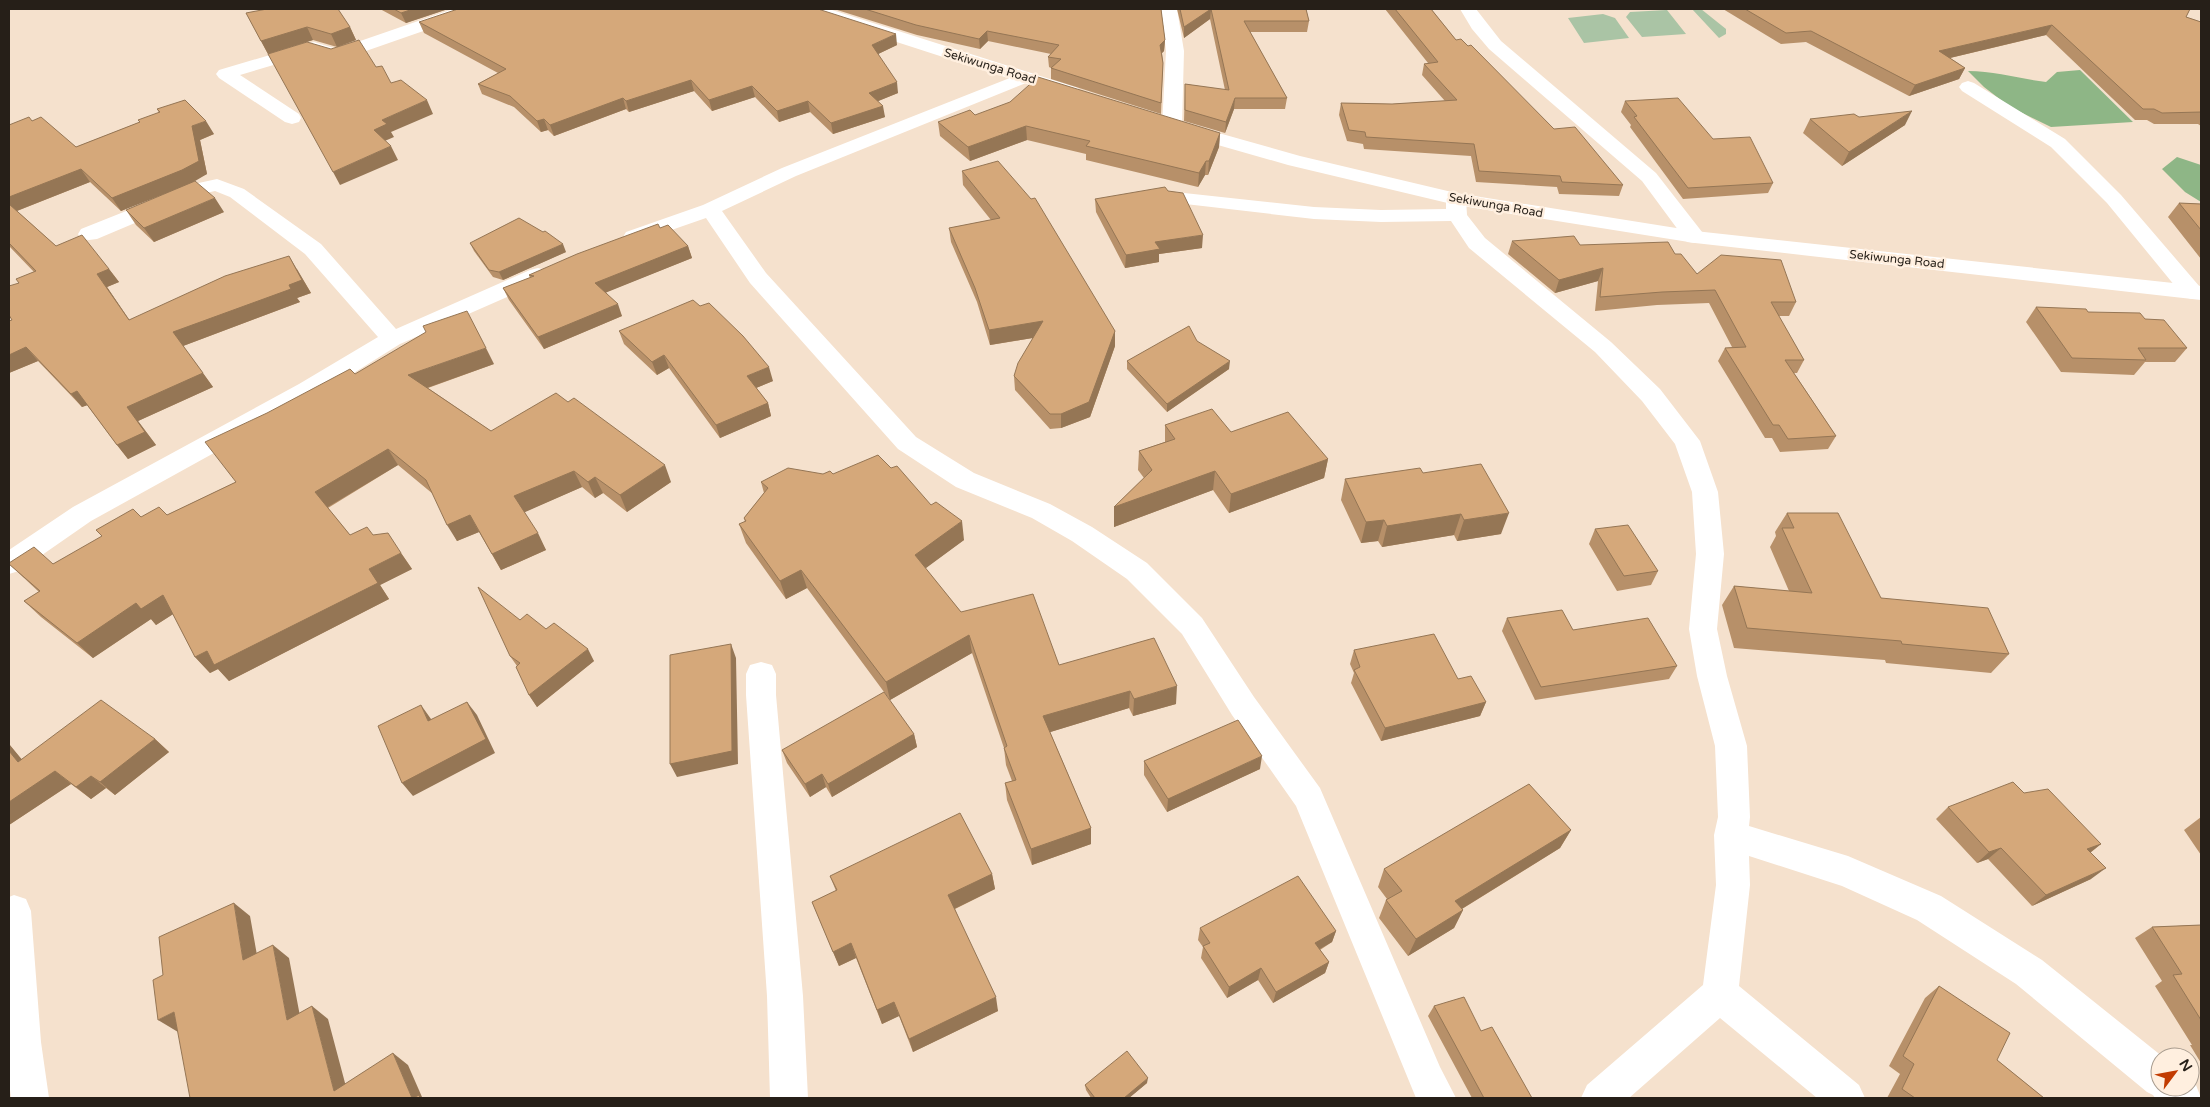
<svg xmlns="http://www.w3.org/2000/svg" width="2210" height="1107" font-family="'Varela Round',sans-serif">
	<rect width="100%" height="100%" fill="#f5e1cd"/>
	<path fill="#aac4a5" d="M1692,9H1701L1726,29V34L1719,38Z
		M1667,10L1686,34L1642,37L1626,17L1630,12Z
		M1603,14L1615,18L1629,38L1584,43L1568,18Z"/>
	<path fill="#8eb686" d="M2080,70L2133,122L2051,127L2010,107L1984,87L1968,71C1995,71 2020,79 2046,82L2057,72Z
		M2177,157L2201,165V202L2185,192L2162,169Z"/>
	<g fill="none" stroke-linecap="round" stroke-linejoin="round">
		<path fill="#fff" fill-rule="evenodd" d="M453,9H477L475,13L343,59L337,60L314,53L240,75L299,114L301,118L299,122L292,124L285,122L219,78L216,74L219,70L314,42L337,49Z
			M1161,9H1177L1184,51L1182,126L1179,130L1172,132L1165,130L1162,126L1166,51Z
			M1460,9H1476L1501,41L1656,173L1706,237L1703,242L1695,243L1687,242L1642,181L1489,49L1472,29Z
			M1025,72L1031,73L1034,77L1031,81L796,176L722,211L766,273L916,437L974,473L1050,504L1092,527L1147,563L1202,618L1254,697L1320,788L1440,1067L1456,1098H1416L1296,806L1232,715L1182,634L1127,579L1072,541L1032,518L956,487L898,449L750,283L706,218L634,243L626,242L623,237L626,232L703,205L782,168Z
			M1968,81L1974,83L2065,139L2121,195L2200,287V297L2192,299L2184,297L2107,203L2051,147L1962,91L1959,87L1962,83Z
			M217,179L244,189L321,244L396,329L530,270L538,268L546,270L549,275L546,280L400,344L317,396L91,521L19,571L9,574V550L73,507L299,384L378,337L305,254L230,197L215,191L206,193L97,239L89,240L81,239L78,234L81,229L194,184Z
			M1175,192L1314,207L1381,210L1446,209V199L1449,195L1456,193L1463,195L1466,199L1467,215L1485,238L1611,342L1660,389L1700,441L1718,492L1724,554L1717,629L1727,676L1747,746L1750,817L1749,826L1848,856L1941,896L2042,960L2163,1057H2160V1087H2190V1079L2196,1085L2201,1098H2155L2153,1095L2147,1092L2016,984L1917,920L1842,886L1749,856L1750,885L1739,986L1859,1085L1865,1098H1817L1720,1018L1629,1098H1581L1587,1085L1703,985L1716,885L1714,835L1718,817L1715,746L1697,676L1689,629L1696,554L1692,492L1675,444L1642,401L1595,352L1469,248L1451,221L1381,222L1314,219L1168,202L1165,198L1168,194Z
			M761,662L772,665L776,674V695L803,996L808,1098H770L767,996L746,695V674L750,665Z
			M14,895L26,899L31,911L41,1042L49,1098H11L9,1082V897Z"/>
		<path fill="#fff" fill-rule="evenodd" d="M805,9H829L1078,88L1080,92L1078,96L1071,98L1064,96L807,13Z
			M1183,123L1300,156L1456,193L1695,231L2201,286V300L1695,243L1456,205L1288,165L1176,133L1173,129L1176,125Z"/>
	</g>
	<path fill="#b79069" d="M380,9H448L406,23Z
		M834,9H1161L1165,40L1164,51L1162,53L1163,63L1161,114L1051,79V68L1049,67L1048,57L1051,54L988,41L980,49L917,35Z
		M1177,9H1306L1309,21L1307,32H1250L1287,98L1285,109H1234L1225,133L1184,121L1185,84L1225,90L1210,19L1184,38Z
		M1385,9H1431L1456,40L1554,129L1623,185L1619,196L1559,194L1557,187L1476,182L1471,156L1364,149L1363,144L1347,141L1339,115L1341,103L1392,104L1445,101L1422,75L1424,64L1428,63Z
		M1723,9H2190L2186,17L2201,22V126L2198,124H2154L2147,120H2135L2046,35L1950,58L1965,68L1959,79L1909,96L1806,42L1781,44Z
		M246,13L350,27L356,40L337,47L313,40L268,54Z
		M419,22L897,45L878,54L898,93L878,101L885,117L833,134L810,112L779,122L755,97L712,111L694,91L629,112L626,109L554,136L548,130L541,132L514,107L482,94L478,84L498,73L424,33Z
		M1625,101L1773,183L1768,193L1683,199L1630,127L1631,125L1621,112Z
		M157,109L214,134L200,140L207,174L121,211L90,182L17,211L56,246L109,269L119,282L107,287L129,320L297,269L311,293L297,298L300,302L183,346L213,387L138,421L156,445L128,459L117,445L87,405L82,407L38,361L9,373L12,320L19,283L34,272L9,246V125L32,121L76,147L140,122L159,113Z
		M975,115L1220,133L1219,147L1208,175H1205L1198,187L1086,160V154L1027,140L970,161L940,136L938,122Z
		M1859,117L1905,125L1842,166L1803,133L1810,119Z
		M962,171L1115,331V346L1090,417L1061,428L1050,429L1015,390L1014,376L1033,338L990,345L977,302L951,242L949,228L991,220L963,185Z
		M1095,199L1202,248L1159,254V262L1125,268L1096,212Z
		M2179,203L2201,204V259L2168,217Z
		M126,210L224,212L154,242L136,225Z
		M660,228L688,246L692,258L606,292L622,316L544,349L509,300L503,288L530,278L529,275Z
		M1512,241L1580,245L1675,254L1697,274L1796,302L1789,316H1778L1804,360L1797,373H1794L1836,436L1828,449L1780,452L1772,438H1765L1718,361L1725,348L1732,347L1709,303L1657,305L1595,311L1598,281L1555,293L1508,254Z
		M470,243L566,252L503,280L493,277L474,251Z
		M2036,307L2088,312L2145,319L2187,348L2175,362H2145L2134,375L2061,372L2026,322Z
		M619,331L773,381L756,388L768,403L771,416L720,438L669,368L657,375L624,344Z
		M1197,341L1229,369L1167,412L1127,369V361Z
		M494,364L428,388L491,431L671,482L627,512L603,493L595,498L582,487L524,512L546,550L501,570L479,532L457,541L433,494L398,465L328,508L350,535H373L401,553L412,569L380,585L389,599L229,681L218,669L210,673L195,657L173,614L156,625L151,619L93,658L41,617L24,601L39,592L9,564H53L141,517L167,515L236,482L355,374Z
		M1165,425L1231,432L1328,459L1324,478L1229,513L1213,490L1114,527V507L1144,478L1138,470L1139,451L1165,442Z
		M1423,473L1501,534L1457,541L1454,535L1382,547L1378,541L1361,543L1341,500L1345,479Z
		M823,474H833L931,505L964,540L925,568L961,612L1059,665L1176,704L1133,716L1129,708L1050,732L1091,828V844L1032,865L1007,800L1005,783L1012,781L1006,765L1004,748L972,653L890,700L807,588L786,599L746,543L739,524L745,522L744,518L764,493L761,482Z
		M1787,513L1881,598L2009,654L1991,673L1886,663L1885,660L1734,648L1722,605L1734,586L1789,591L1770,547L1776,536L1775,532Z
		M1595,529L1658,571L1651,585L1617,591L1589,544Z
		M1507,618L1573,630L1677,666L1669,679L1535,700L1502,631Z
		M520,620L546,629L594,661L537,707L529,695L517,666L510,656Z
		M1354,650L1486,702L1480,716L1381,741L1351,683L1354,673L1350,664Z
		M914,734L917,747L832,797L826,787L810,797L787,763L782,750Z
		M155,739L169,752L115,795L106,788L91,799L71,784L9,825V744L21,759Z
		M1144,761L1260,769L1167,812L1144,775Z
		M2024,793L2101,844L2090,853L2091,879L2032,906L1988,859L1977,863L1936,819L1948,807Z
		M2201,817V855L2184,830Z
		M1571,830L1560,848L1462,909L1463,910L1454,928L1408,956L1379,918L1386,900L1387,899L1378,887L1384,869Z
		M992,874L995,889L955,909L998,1011L913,1052L899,1016L882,1024L856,958L839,966L812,902L836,891L830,876Z
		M2201,925V1063L2190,1045H2192L2155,986L2162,981L2135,938L2152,927Z
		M1200,928L1336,931L1332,942L1320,950L1329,962L1325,973L1273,1003L1258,980L1227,998L1201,958L1203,947L1198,940Z
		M1939,986L1997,1060L2044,1098H1887L1900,1074L1889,1066L1925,998Z
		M1434,1006L1481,1031L1532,1098H1472L1428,1016Z
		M1147,1083L1129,1098H1091L1086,1090L1085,1085Z"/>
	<path fill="#957655" d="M413,9H448L406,23L401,13Z
		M1211,9L1210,19L1184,38V27Z
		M2052,25L2046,35L1933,62L1939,51Z
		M307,27L313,40L268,54L261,41Z
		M350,27L356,40L337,47L331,34Z
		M987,31L988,41L980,49L979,39Z
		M896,34L897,45L874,56L872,45Z
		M1165,40L1164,51L1160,55V45Z
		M1965,68L1959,79L1909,96L1915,85Z
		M691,80L694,91L629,112L626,101Z
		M897,82L898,93L871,104L869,93Z
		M752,86L755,97L712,111L709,100Z
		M623,98L626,109L554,136L550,125Z
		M1235,98L1234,109L1225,133L1226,122Z
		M427,100L433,114L391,132L394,137L380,143L374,130L382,120Z
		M808,101L810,112L779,122L777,111Z
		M883,106L885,117L833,134L831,123Z
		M1912,111L1905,125L1842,166L1849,152Z
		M544,119L548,130L541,132L537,121Z
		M206,121L214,134L200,140L207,174L190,184L121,211L112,198L192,126Z
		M1026,126L1027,140L970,161L968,147Z
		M1220,133L1219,147L1208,175L1209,161Z
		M391,146L398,160L340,185L333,172Z
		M1206,161L1205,175L1198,187L1199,173Z
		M81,169L90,182L14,212L9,206V197Z
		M215,198L224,212L154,242L144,228Z
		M1203,235L1202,248L1159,254V262L1125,268L1126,255L1155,242Z
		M563,244L566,252L503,280L499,272Z
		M688,246L692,258L600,295L595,283Z
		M289,256L311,293L297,298L300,302L183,346L173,332L289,285Z
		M1603,268L1598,281L1555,293L1559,280Z
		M109,269L119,282L107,287L139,334L97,274Z
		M618,304L622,316L544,349L538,337Z
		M1043,321L1044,336L990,345L989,330Z
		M1115,331V346L1090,417L1061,428V414Z
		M26,347L38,361L9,373V355Z
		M486,348L494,364L418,391L408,375Z
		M664,355L669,368L657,375L652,362Z
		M1230,361L1229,369L1167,412V404Z
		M769,367L773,381L751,390L747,376Z
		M203,373L213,387L138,421L156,445L128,459L117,445L127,407Z
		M77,391L88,405L82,407L71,394Z
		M768,403L771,416L720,438L716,425Z
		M388,449L398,465L326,508L315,492Z
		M1328,459L1324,478L1229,513L1231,494Z
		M665,465L671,482L627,512L620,495Z
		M574,471L582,487L523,513L514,496Z
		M1215,471L1213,490L1114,527V507Z
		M595,477L603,493L595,498L588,482Z
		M1509,513L1501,534L1457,541L1464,520Z
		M1461,514L1454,535L1382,547L1387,526Z
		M470,515L479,532L457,541L447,525Z
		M1384,520L1378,541L1361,543L1366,522Z
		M962,521L964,540L918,574L915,555Z
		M538,533L546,550L501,570L492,554Z
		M401,553L412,569L380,585L389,599L229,681L218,669L210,673L195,657Z
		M801,570L807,588L786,599L780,581Z
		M163,595L178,611L156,625L151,619L93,658L77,643L136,603Z
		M969,635L972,653L890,700L886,682Z
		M731,644L736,658L738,764L677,777L670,764Z
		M588,649L594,661L537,707L529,695Z
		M1177,686L1176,704L1133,716L1134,699Z
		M1130,691L1129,708L1044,734L1043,716Z
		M467,702L477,715L495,753L413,796L402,783Z
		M1486,702L1480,716L1381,741L1385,728Z
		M421,705L431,719L438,735L428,721Z
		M914,734L917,747L832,797L828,784Z
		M155,739L169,752L115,795L100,782Z
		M9,744L34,774L18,762L9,751Z
		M1262,756L1260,769L1167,812L1168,799Z
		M55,771L71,784L9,825V802Z
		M822,774L826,787L810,797L805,784Z
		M91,776L106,788L91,799L76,787Z
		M1091,828V844L1032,865L1031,849Z
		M1571,830L1560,848L1447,918L1455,901Z
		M2101,844L2087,855V849Z
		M2001,848L1988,859L1977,863L1989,852Z
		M2106,868L2091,879L2032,906L2046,895Z
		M992,874L995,889L952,910L948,895Z
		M234,903L250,916L260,972L243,960Z
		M1463,910L1454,928L1408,956L1416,939Z
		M1336,931L1332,942L1311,954L1315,943Z
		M851,943L856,958L839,966L833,952Z
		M273,945L289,958L303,1032L287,1020Z
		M1329,962L1325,973L1273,1003L1276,992Z
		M1261,968L1258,980L1227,998L1229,987Z
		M996,997L998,1011L913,1052L909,1039Z
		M894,1002L899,1016L882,1024L877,1010Z
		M312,1006L328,1019L349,1098L334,1091Z
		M174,1012L178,1032L158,1020Z
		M393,1053L408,1065L422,1097L423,1098H412Z
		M1148,1078L1147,1083L1129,1098H1124Z"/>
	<path fill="#d5a87a" stroke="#957655" d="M267,9H338L350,27L331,34L307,27L261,41L246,13Z
		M394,9H413L401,13Z
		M458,9H818L896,34L872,45L897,82L869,93L883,106L831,123L808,101L777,111L752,86L709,100L691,80L626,101L623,98L550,125L544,119L537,121L510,96L478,84L506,69L419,22Z
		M865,9H1161L1165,40L1160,45L1163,63L1161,103L1051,68L1061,59L1048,57L1059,45L987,31L979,39L916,25Z
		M1180,9H1211L1184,27Z
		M1211,9H1306L1309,21H1244L1287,98H1235L1226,122L1185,110V84L1229,90Z
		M1395,9H1431L1456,40L1461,39L1468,46L1471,45L1554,129L1575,127L1623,185L1562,182L1560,176L1479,171L1474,144L1366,137L1365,132L1349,130L1341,103L1392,104L1457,100L1424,64L1438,62Z
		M1745,9H2190L2186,17L2201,22V112L2162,113L2154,109H2143L2052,25L1939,51L1965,68L1915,85L1811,31L1786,33Z
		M359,40L376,67L382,66L391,83L401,80L427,100L382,120L387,124L374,130L391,146L333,172L268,54L307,42L331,49Z
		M1038,77L1220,133L1209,161H1206L1199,173L1086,146L1090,141L1026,126L968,147L938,122L970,110L975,115L1010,102Z
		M1678,98L1713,139L1750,137L1773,183L1688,188L1634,117L1637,116L1625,101Z
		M185,100L206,121L192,126L199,161L182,170L112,198L81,169L9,197V125L29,117L32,121L41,117L76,147L140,122L138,120L160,112L157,109Z
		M1912,111L1849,152L1810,119L1854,114L1859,117Z
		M998,161L1031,199L1035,198L1115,331L1089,402L1061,414H1050L1014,376L1018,363L1043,321L989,330L975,288L949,228L1000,218L962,171Z
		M195,181L215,198L144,228L126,210Z
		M1165,187L1168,191L1183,193L1203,235L1155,242L1160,249L1126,255L1095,199Z
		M2179,203L2201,204V230Z
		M9,204L56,246L82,235L109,269L97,274L129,320L225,276L289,256L302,280L289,285L291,289L173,332L203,373L127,407L145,432L117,445L77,391L71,394L26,347L9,355V321L12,320L9,315V286L19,283L16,279L36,271L9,243Z
		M519,218L543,232L545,231L563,244L499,272L489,270L470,243Z
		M658,224L660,228L668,225L688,246L595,283L618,304L538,337L503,288L534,276L529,275L577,254Z
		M1574,236L1580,245L1668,242L1675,254H1681L1697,274L1721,255L1781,260L1796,302H1771L1804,360H1785L1836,436L1788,439L1779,425H1773L1725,348L1746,347L1715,290L1662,292L1600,297L1603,268L1559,280L1512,241Z
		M693,300L700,306L709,303L743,336L769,367L747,376L768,403L716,425L664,355L652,362L619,331Z
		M2036,307L2086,309L2088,312L2140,313L2145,319L2164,320L2187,348H2138L2146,360L2072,358Z
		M467,311L486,348L408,375L491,431L556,393L568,402L574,398L665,465L620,495L595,477L588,482L574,471L514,496L538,533L492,554L470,515L447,525L426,480L388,449L315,492L350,535L367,527L373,535L388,533L401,553L369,569L378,583L214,665L207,651L195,657L163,595L141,609L136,603L77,643L24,601L40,591L9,564V563L34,547L53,564L102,536L96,530L133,509L141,517L159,507L167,515L236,482L205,442L267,413L350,369L355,374L426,332L423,326Z
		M1189,326L1197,341L1230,361L1167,404L1127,361Z
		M1212,409L1231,432L1288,412L1328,459L1231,494L1215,471L1114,507L1152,470L1139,451L1175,439L1165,425Z
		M878,455L891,468L897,466L931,505L936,502L962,521L915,555L961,612L1033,594L1059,665L1154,638L1177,686L1134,699L1130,691L1043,716L1091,828L1031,849L1005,783L1016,780L1004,748L1007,746L969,635L886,682L801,570L780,581L739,524L746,521L744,518L768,488L761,482L788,468L823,474L830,471L833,474Z
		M1481,464L1509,513L1464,520L1461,514L1387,526L1384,520L1366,522L1345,479L1420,468L1423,473Z
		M1787,513H1838L1881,598L1988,608L2009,654L1902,644L1901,641L1747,628L1734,586L1812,593L1782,528H1794Z
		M1628,525L1658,571L1624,576L1595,529Z
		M478,587L520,620L527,614L546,629L554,623L588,649L529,695L516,667L520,663L510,656Z
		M1562,610L1573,630L1648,618L1677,666L1541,687L1507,618Z
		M1434,634L1458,679L1471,676L1486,702L1385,728L1354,670L1360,667L1354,650Z
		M731,644L732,751L670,764V655Z
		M884,692L914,734L828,784L822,774L805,784L782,750Z
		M101,700L155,739L100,782L91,776L76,787L55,771L9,802V751L18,762Z
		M467,702L486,739L402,783L378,726L421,705L428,721Z
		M1238,720L1262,756L1168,799L1144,761Z
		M2013,782L2024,793L2048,789L2101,844L2087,849L2106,868L2046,895L2001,848L1989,852L1948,807Z
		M1529,784L1571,830L1455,901L1463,910L1416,939L1386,900L1402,891L1384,869Z
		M960,813L992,874L948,895L996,997L909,1039L894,1002L877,1010L851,943L833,952L812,902L837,890L830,876Z
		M1298,876L1336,931L1315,943L1329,962L1276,992L1261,968L1229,987L1203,946L1210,943L1200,928Z
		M234,903L243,960L273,945L287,1020L312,1006L334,1091L393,1053L412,1098H190L174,1012L158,1020L153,980L163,975L159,937Z
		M2201,925V1020L2173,975L2182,974L2152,927Z
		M1939,986L2010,1033L1997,1060L2044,1098H1915L1902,1089L1914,1064L1903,1056Z
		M1464,997L1481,1031L1492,1027L1532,1098H1484L1434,1006Z
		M1127,1051L1148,1078L1124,1098H1095L1085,1085Z
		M419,1095L420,1098H413Z"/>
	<g text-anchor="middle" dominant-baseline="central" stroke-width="5" stroke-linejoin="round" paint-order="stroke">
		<g font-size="12" fill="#261f18" stroke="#ffefdf">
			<text transform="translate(990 66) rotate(17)">Sekiwunga Road</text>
			<text transform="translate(1496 205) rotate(10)">Sekiwunga Road</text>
			<text transform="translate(1897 259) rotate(6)">Sekiwunga Road</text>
		</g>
	</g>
	<rect width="2210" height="1107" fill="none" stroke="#261f18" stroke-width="20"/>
	<g transform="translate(2175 1072) rotate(58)"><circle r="24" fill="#ffefdf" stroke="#a89c8f"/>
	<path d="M0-4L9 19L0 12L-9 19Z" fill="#c23b01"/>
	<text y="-8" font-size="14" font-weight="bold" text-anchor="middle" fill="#261f18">N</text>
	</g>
</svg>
